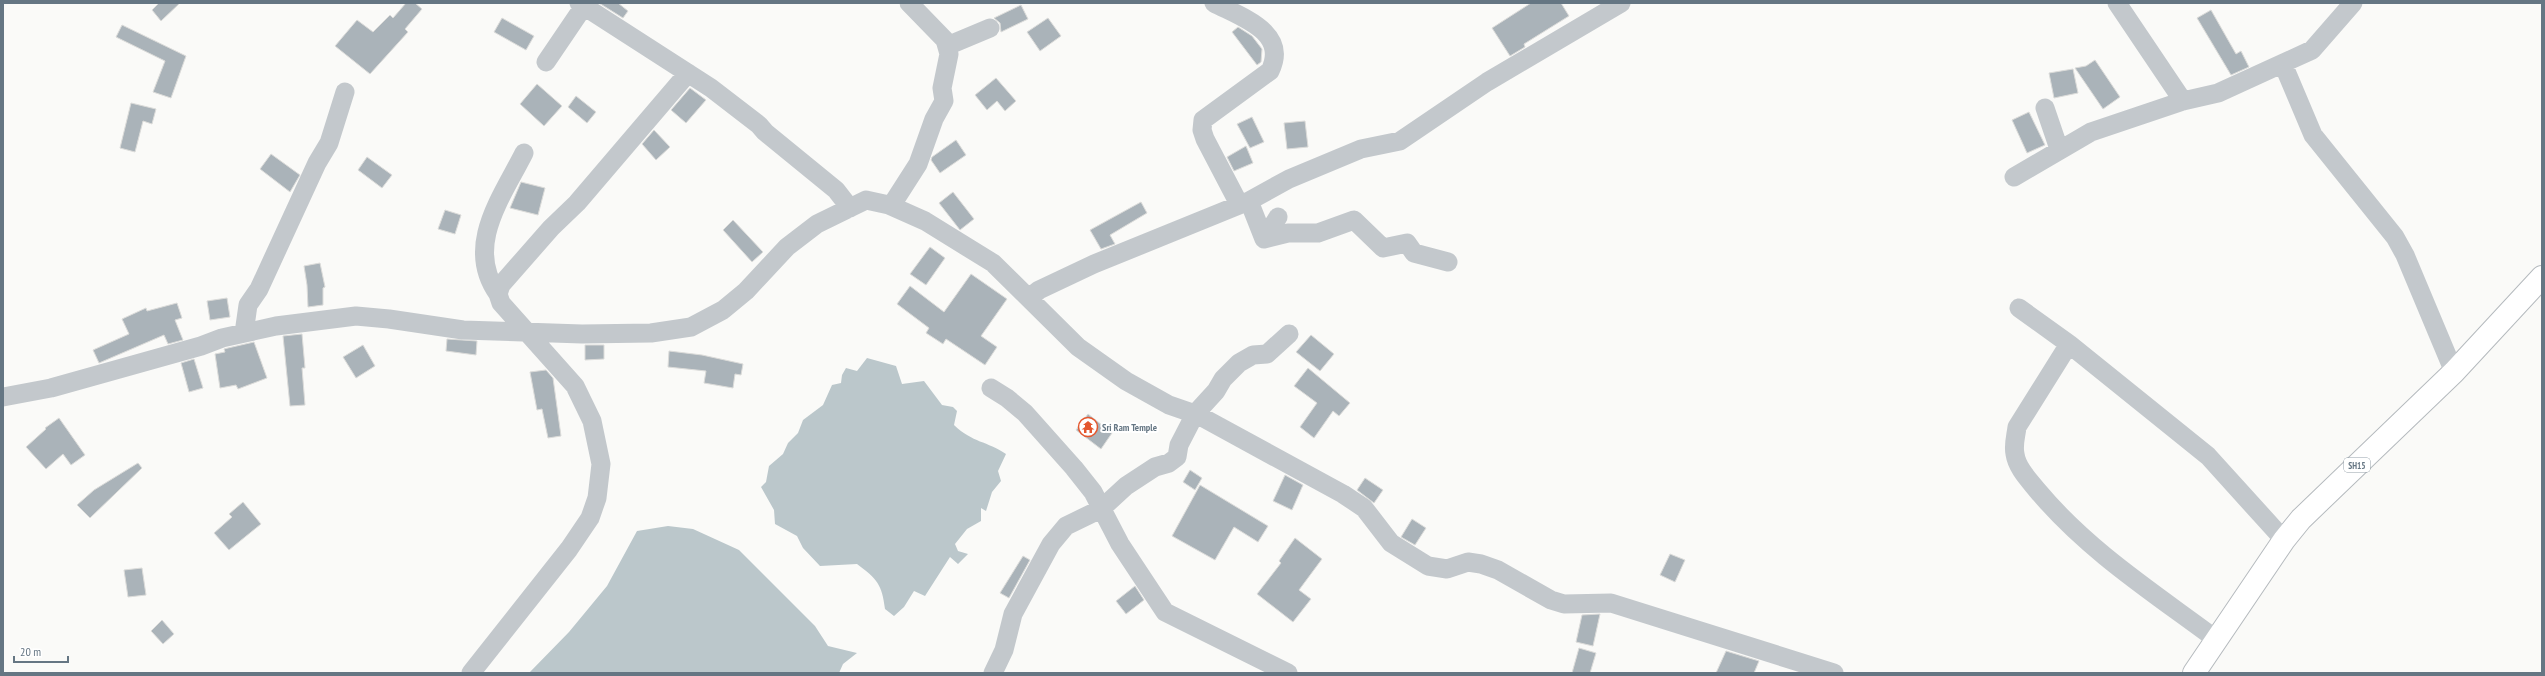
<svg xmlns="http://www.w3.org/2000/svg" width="2545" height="676" font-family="'PT Sans Narrow',sans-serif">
	<rect width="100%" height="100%" fill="#fafaf8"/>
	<path fill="#bbc7cb" d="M867,358L896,366L902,384L924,381L942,405L953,407L957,411L954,425C973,443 987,441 1006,454L998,471L1001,481L992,492L986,511L981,508V521L967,529L955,544L958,551L968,554L958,564L950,557L925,596L914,591L904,607L894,616L885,609C882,584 877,579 857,564L820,566L803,548L797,536L775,524L774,510L761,487L766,482L769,466L783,454L788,443L798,433L803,420L823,405L832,385L841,383L842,375L846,368L857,371Z
		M668,526L693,529L739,550L815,626L828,646L857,653L843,664L839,673H529L569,632L607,586L637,531Z"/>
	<path fill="#aab3b9" stroke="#dcdcda" d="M159,3H180L161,21L152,10Z
		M406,3H415L422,9L405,29L408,32L370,74L335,46L357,20L373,32L390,15L393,18Z
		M599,3H618L628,11L623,18Z
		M1531,3H1561L1569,16L1524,44L1525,47L1510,56L1492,28Z
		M1021,5L1028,19L1001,32L1000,23L994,18Z
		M2211,10L2236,54L2241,51L2249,67L2231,75L2197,18Z
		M502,18L534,36L526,50L494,32Z
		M1048,18L1061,36L1040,51L1027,32Z
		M122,25L186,56L171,98L153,92L165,61L116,37Z
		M1238,27L1252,36L1262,49L1261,62L1257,65L1232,32Z
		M2095,60L2120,97L2103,109L2075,68L2086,66Z
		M2073,69L2078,93L2054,98L2049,73Z
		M996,78L1016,101L1005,111L997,101L987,110L975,95Z
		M537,84L562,106L544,126L520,104Z
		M690,88L706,100L686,123L671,110Z
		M576,96L596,112L587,123L568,107Z
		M131,103L156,109L152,124L143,121L135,152L120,148Z
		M2029,112L2045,145L2027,153L2012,120Z
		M1252,117L1264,142L1250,148L1237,124Z
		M1305,121L1308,147L1287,149L1284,123Z
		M654,130L670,147L656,160L642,144Z
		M956,140L966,155L940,173L931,160L932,157Z
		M1246,146L1253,163L1234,171L1227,157Z
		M271,154L300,175L290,192L260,169Z
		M367,157L392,175L382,188L358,170Z
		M521,182L545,188L538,215L510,208Z
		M953,192L974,219L960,230L939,203Z
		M1141,202L1147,213L1110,235L1115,244L1101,249L1090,230Z
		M445,210L461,215L455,234L438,229Z
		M733,220L763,252L752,262L723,230Z
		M930,247L945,258L926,285L910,274Z
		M320,263L325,287L323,288V305L308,307L307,285L304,266Z
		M971,274L1007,299L981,336L997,347L985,365L946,339L943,344L926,333L929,328L897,304L910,286L944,312Z
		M227,298L230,317L210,320L207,301Z
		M177,303L182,318L175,320L183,340L168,344L164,335L99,363L93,350L129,334L122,319L146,308L147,311Z
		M302,334L305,368H302L305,405L290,406L283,336Z
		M1311,335L1334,354L1320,371L1296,352Z
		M447,339L477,341L476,355L446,351Z
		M254,342L267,378L238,389L236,385L220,388L215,354L225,352L224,349L228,348Z
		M363,345L375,366L356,378L343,357Z
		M585,345H604V359L585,360Z
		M669,351L702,355L743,364L741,375L735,374L733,388L704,383L706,371L668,367Z
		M194,359L203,388L189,392L181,363Z
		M1308,368L1350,403L1339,416L1333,411L1314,438L1300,427L1317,403L1294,386Z
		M546,370L553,378L561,436L548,438L542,409L537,410L530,372Z
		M1088,414L1112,433L1101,449L1076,430Z
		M59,418L85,455L71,465L63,454L46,469L26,447L46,429L45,428Z
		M138,463L142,468L90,518L77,505L94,490Z
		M1190,470L1202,478L1195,490L1183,482Z
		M1285,475L1303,485L1292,510L1273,501Z
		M1365,478L1383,490L1374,503L1357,490Z
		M1200,485L1268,526L1258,542L1234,527L1215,560L1172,536Z
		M243,502L261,524L229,550L214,533L232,517L229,514Z
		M1412,519L1426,528L1415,545L1401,537Z
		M1295,538L1322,559L1299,590L1311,599L1293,622L1257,594L1281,563L1279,561Z
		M1670,554L1685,560L1675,582L1660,575Z
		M1023,556L1030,560L1009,598L1000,593Z
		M142,568L146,595L128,597L124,570Z
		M1135,586L1144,600L1126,614L1116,601Z
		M1600,614L1593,646L1576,642L1582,615Z
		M162,620L174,634L163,644L151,631Z
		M1579,648L1596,653L1590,673H1572Z
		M1726,651L1759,661L1754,673H1716Z"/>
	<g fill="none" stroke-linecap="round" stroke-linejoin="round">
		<defs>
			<path id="primary" d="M2194,673L2284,540L2301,519L2454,372L2542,277"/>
		</defs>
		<use href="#primary" stroke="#b5babe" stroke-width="24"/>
		<path stroke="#c3c8cc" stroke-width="19" d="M579,3L711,88L759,125L765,132L836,190L850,208
			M1214,3C1241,17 1289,32 1270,71L1203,120L1202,130L1205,139L1239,204
			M2117,3L2183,101
			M947,46L990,28
			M546,62L584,6
			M2283,64L2313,135L2395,237L2405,255L2454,372
			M2045,108L2059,149
			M2014,177L2091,132L2183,101L2218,93L2312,50L2353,3
			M1249,201L1264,239L1288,233H1318L1354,220L1383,248L1407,243L1414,253L1448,262
			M889,205L893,203L918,164L934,119L944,101L942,88L949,54L945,40L909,3
			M1264,239L1278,217
			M498,294C464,246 502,197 524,153
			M1029,298L1039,290L1094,264L1249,201L1289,179L1361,149L1400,141L1487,82L1621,3
			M2019,308L2069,344L2208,456L2284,540
			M244,333L248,305L259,289L317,163L329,143L345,92
			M2069,344L2017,427C2016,436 2013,445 2015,454C2017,468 2029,480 2037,490C2088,551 2154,593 2217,640
			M991,388L1007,398L1025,413L1074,468L1093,492L1120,544L1165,612L1288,673
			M3,397L51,388L201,346L222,338L276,326L356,316L389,319L463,330L582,334L651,333L691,327L723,310L746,291L787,247L817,224L866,200L889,205L925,221L993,263L1078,347L1126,381L1169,405L1198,415L1343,494L1364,508L1391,543L1428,566L1447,569L1468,562L1481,564L1498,570L1551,600L1564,604L1611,603L1834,673
			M471,673L569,549L590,518L597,498L601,464L592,421L575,386L501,303L498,294L501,285L551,228L577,203L688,73
			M993,673L1004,650L1013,614L1051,544L1066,526L1101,509L1126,486L1155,467L1169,463L1177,457L1179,445L1195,414L1216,391L1223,379L1239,363L1253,355L1267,354L1289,334"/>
		<use href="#primary" stroke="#fff" stroke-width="22"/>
	</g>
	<defs>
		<symbol id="temple-ring" viewBox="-11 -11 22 22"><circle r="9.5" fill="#fff" stroke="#e4572e" stroke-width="1.5"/><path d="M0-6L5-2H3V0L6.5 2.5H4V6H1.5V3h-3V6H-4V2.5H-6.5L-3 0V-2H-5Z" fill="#e4572e"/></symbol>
	</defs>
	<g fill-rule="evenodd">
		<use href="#temple-ring" x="1077" y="416" width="22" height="22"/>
	</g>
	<g text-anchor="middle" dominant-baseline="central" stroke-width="4" stroke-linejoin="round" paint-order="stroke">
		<rect fill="#fff" stroke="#939fa8" stroke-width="1" x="2344" y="458" width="26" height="14" rx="3"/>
		<g font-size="9" font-weight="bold" fill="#657683">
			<text x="2357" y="465">SH15</text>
		</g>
		<g font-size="10" font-weight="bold" fill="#657683" stroke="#fff" text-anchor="start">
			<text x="1102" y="427">Sri Ram Temple</text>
		</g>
	</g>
	<rect width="2545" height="676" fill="none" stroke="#657683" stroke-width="8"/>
	<path d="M14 656v6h54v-6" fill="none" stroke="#657683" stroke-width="2"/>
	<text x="20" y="656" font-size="12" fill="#657683" stroke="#ffffff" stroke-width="3" paint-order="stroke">20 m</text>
</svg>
